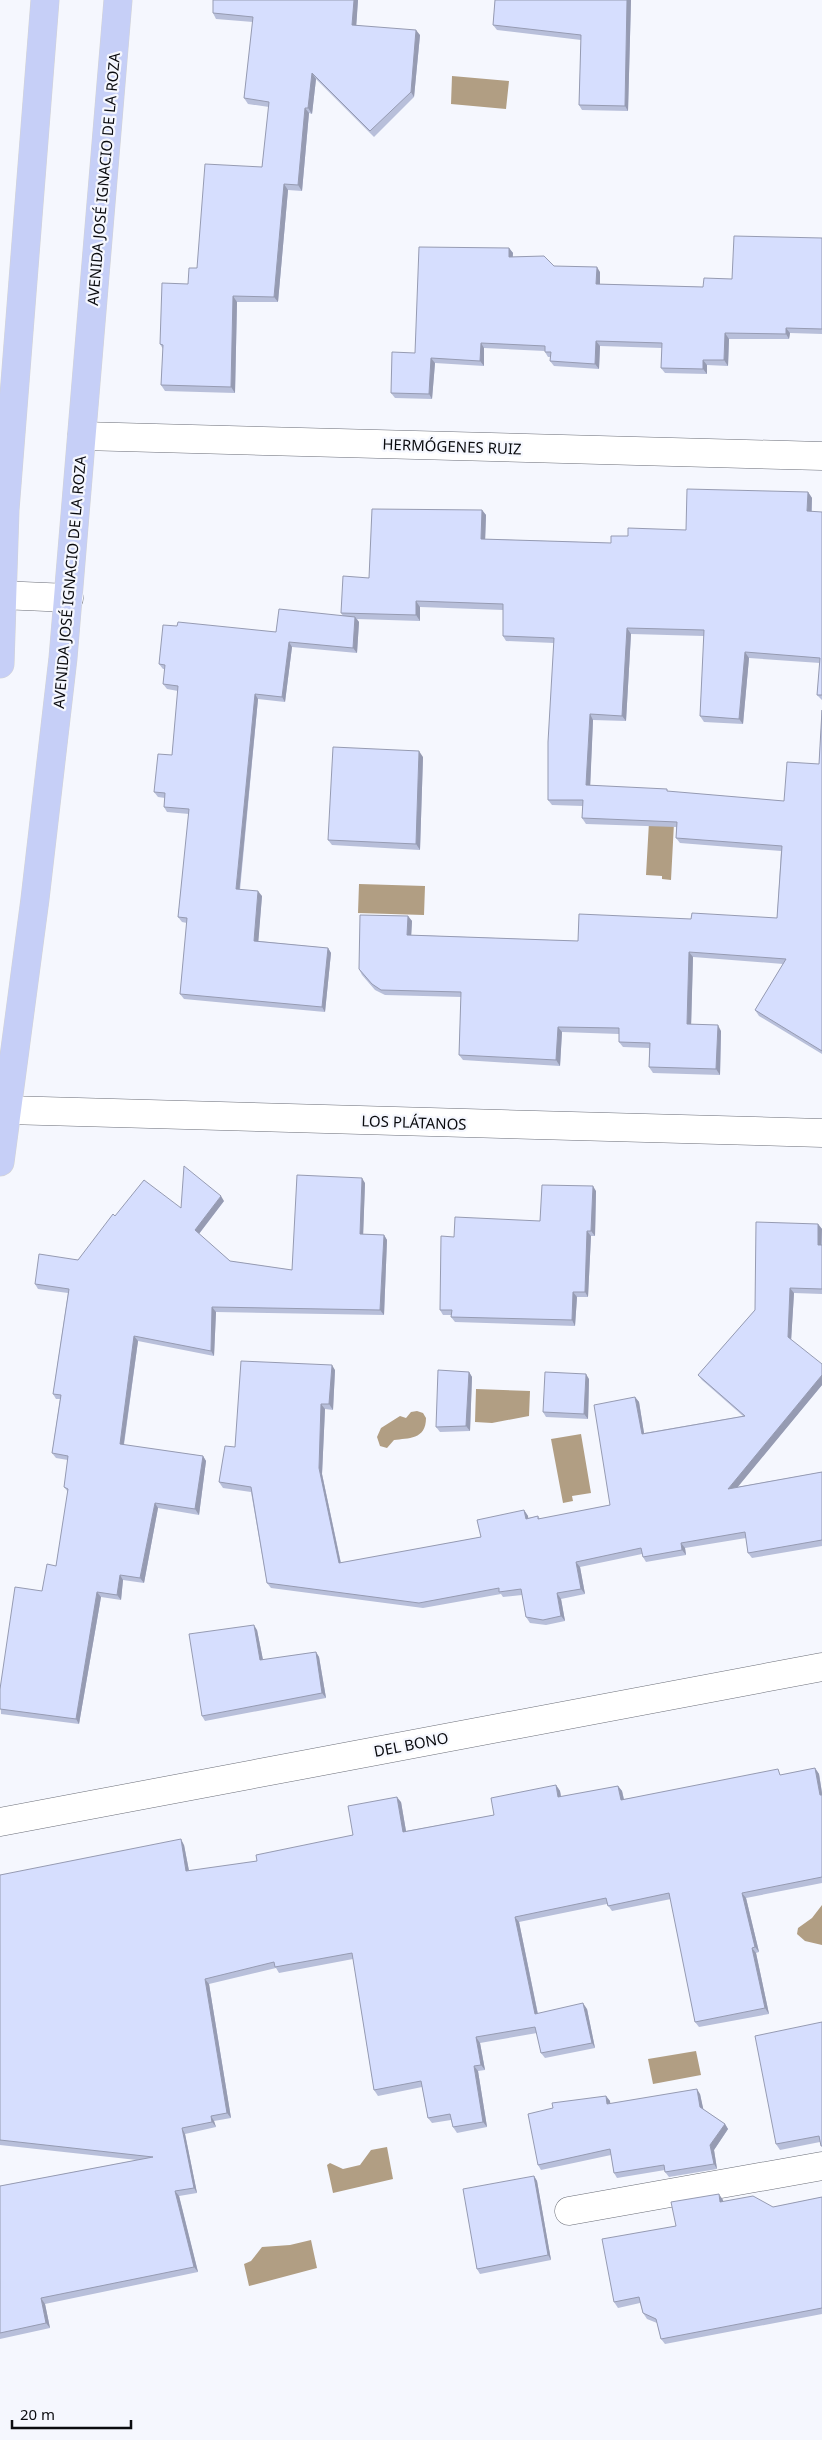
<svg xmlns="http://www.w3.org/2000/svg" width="822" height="2440" font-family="'Noto Sans',sans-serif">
	<rect width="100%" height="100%" fill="#f5f7fe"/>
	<path fill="#b19e83" d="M452,76L509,81L506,109L451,104Z
		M649,822L674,823L671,880L662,879V876L646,875Z
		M359,884L425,886L424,915L358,913Z
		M476,1389L530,1391L529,1416L492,1423L475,1422Z
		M417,1411L423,1413L426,1418C426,1440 408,1438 394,1440L387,1448L380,1446L377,1437L381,1428L400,1416L406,1418L411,1412Z
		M581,1434L591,1493L572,1496L573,1501L563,1503L551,1439Z
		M822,1905V1945L805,1941L797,1934L798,1928L812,1918Z
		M696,2051L701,2075L653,2084L648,2059Z
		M387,2147L393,2179L333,2193L327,2165L330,2163L343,2169L360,2165L371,2150Z
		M311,2240L317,2268L249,2286L244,2264L251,2261L262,2247L290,2245Z"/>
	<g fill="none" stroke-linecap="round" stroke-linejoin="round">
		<defs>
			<path id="minor" d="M82,436L822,456
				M0,595L69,598
				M7,1110L822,1133
				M0,1822L822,1667
				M569,2211L822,2166"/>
			<path id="major" d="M0,664L5,510L45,0
				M0,1162L35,899L63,658L118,0"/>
		</defs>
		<use href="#minor" stroke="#6b6e78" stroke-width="29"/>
		<use href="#major" stroke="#d3d3d4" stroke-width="29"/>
		<use href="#minor" stroke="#fff" stroke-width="28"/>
		<use href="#major" stroke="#c6cff7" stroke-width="28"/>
	</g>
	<path fill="#b8bfda" d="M213,0H358L356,25L420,35L414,97L374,137L316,79L312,114L309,113L302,191L288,190L278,302H237L235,393L165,391L161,385L163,349L160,344L197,268L262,167L269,107L248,104L244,98L253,22L216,19L213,13Z
		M495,0H631L628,111L582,110L579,105L581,40L497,30L493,25Z
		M822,238V334L790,333L789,339H729L728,366L707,365V374L665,373L661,368L662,348L600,346L599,369L554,366L550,361V357H548L545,352V351L484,348V366L435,363L432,399L395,398L391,393L415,353L509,248L513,253V257L554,266L600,272V284L703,287L732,279Z
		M808,492L812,498V512H822V700L817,695L820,663L749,658L743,724L704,722L700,716L704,636L631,634L626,721L593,720L590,785L784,801L819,764L822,710V1054L759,1016L755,1010L783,964L693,957L691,1024L721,1031L720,1075L653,1073L649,1067V1048L623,1047L619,1042V1034L562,1032L560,1066L463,1060L459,1055L461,997L385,995L375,990L362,975L359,969L408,916L412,921L411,935L578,941L691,919L777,918L781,851L680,843L676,838V827L586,824L582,818L583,806L552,805L548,800L554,643L506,641L503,636V610L420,607V621L357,619L359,622L357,653L292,647L285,702L258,699L240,890L262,896L258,941L328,948L331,953L325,1012L184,999L180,994L187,923L182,922L178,917L189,814L167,812L164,807L165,798L158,797L154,792L172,755L178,691L167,689L163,684L165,669H163L159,664L177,626L276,632L343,616L341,613L369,578L482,510L486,515L485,539L611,543L628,536L686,530Z
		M423,757L420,850L332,845L328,840Z
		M365,1183L363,1234L384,1235L387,1240L384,1315L216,1312L214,1356L138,1341L124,1445L203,1456L206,1461L199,1515L158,1508L144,1583L123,1580L121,1600L101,1597L79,1724L1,1714L0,1689L42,1591L56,1566L68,1492L64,1487L68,1460L56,1458L52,1453L60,1399H56L53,1394L68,1293L38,1289L35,1284L78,1260L115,1216L181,1208L224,1201L199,1234L230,1261L292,1270Z
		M596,1191L595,1236H591L588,1297H577L575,1326L455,1322L451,1317V1315H443L440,1310L454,1237L540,1221Z
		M818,1224L822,1229V1294L794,1293L791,1340L822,1385L737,1487L822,1472V1546L752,1558L748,1553L746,1538L685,1548L686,1555L646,1562L643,1557L642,1554L580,1567L585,1594L561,1599L565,1621L546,1625L530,1623L526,1617L522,1595L503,1597L501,1594L423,1608L271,1588L267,1583L251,1492L223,1488L219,1482L235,1447L335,1370L333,1410L325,1409L322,1474L341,1563L481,1537L524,1510L528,1516V1518L538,1516L540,1519L610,1505L635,1397L639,1402L644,1433L743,1416L702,1380L698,1375L755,1310Z
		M469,1372L472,1377L470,1431L440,1432L436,1427Z
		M589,1379L588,1419L546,1417L543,1412Z
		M257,1630L263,1660L316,1652L319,1657L326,1698L205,1721L202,1716Z
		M815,1768L819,1774L822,1793V1883L746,1898L759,1952L756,1953L769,2014L699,2027L695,2022L671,1899L612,1911L607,1904L519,1922L538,2014L587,2009L595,2048L545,2058L541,2053L537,2033L480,2043L485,2070L478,2071L487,2127L457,2133L453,2127L451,2120L432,2123L428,2118L422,2087L378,2096L374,2090L353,1959L279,1973L276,1968L209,1984L231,2118L214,2121L216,2127L185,2134L197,2193L179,2196L198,2272L45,2304L50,2328L0,2339V2186L137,2160L0,2145V1875L184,1845L189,1871L257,1861L353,1835L401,1802L406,1831L494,1815L556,1785L560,1791L561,1797L618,1786L622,1791L624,1799L782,1775Z
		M822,2022V2147L820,2142L780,2150L776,2144Z
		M700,2094L703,2109L725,2124L728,2129L714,2150L717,2169L669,2177L665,2172V2170L617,2178L614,2173L611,2155L541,2170L538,2165L553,2108L606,2096L610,2101V2104Z
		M534,2176L537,2181L551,2260L480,2274L477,2269Z
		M822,2197V2314L665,2344L661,2339L657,2323L647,2319L643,2313L640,2303L618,2308L614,2302L676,2226L723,2200V2202L773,2207Z"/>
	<path fill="#969bb2" d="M354,0H358L356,30L352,25Z
		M627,0H631L628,111L625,106Z
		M416,30L420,35L414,97L411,92Z
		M312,73L316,79L312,114L308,108Z
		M305,108L309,113L302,191L298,185Z
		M284,184L288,190L278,302L274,297Z
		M509,248L513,253L512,262L509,257Z
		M597,267L600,272V290L596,284Z
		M233,296L237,302L235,393L231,387Z
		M786,328L790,333L789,339L786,334Z
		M725,333L729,339L728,366L724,360Z
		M596,341L600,346L599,369L595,364Z
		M481,343L484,348V366L480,361Z
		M431,358L435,363L432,399L429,394Z
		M703,360L707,365V374L703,369Z
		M808,492L812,498L811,517L807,511Z
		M482,510L486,515L485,544L481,539Z
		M416,601L420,607V621L416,615Z
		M355,617L359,622L357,653L353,648Z
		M627,628L631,634L626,721L622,716Z
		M289,642L292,647L285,702L282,697Z
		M745,652L749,658L743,724L739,719Z
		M255,694L258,699L239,894L236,889Z
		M590,714L593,720L590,791L586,785Z
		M419,751L423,757L420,850L416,844Z
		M258,891L262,896L258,946L254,941Z
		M408,916L412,921L411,940L407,935Z
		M328,948L331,953L325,1012L322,1007Z
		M689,952L693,957L691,1030L687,1024Z
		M718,1025L721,1031L720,1075L716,1069Z
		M558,1027L562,1032L560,1066L556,1060Z
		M362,1178L365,1183L363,1239L360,1234Z
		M593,1186L596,1191L595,1236L591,1231Z
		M221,1196L224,1201L198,1235L195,1230Z
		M818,1224L822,1229L821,1251L818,1245Z
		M587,1231L591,1236L588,1297L585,1292Z
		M384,1235L387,1240L384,1315L380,1310Z
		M790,1288L794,1293L791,1342L788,1337Z
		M573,1292L577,1297L575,1326L572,1320Z
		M212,1307L216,1312L214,1356L211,1351Z
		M134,1336L138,1341L123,1449L120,1444Z
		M332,1365L335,1370L333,1410L329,1404Z
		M469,1372L472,1377L470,1431L466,1426Z
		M586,1374L589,1379L588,1419L584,1414Z
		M822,1375V1385L732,1494L728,1489Z
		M635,1397L639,1402L645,1439L642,1434Z
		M321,1404L325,1409L322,1474L342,1569L339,1563L319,1468Z
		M203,1456L206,1461L199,1515L195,1509Z
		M155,1503L158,1508L144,1583L140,1578Z
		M524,1510L528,1516L529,1524L526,1519Z
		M681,1543L685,1548L686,1555L682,1550Z
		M576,1562L580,1567L585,1594L581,1589Z
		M120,1575L123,1580L121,1600L117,1595Z
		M97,1592L101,1597L79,1724L76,1719Z
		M557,1593L561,1599L565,1621L561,1616Z
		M254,1625L257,1630L264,1665L260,1660Z
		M316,1652L319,1657L326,1698L322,1693Z
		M815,1768L819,1774L822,1793V1799L820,1795Z
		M556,1785L560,1791L562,1803L558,1797Z
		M618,1786L622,1791L625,1805L621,1800Z
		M397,1797L401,1802L407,1837L403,1832Z
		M181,1839L184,1845L190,1876L186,1871Z
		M742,1893L746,1898L759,1952L755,1947Z
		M515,1917L519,1922L539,2020L535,2014Z
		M752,1948L756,1953L769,2014L765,2008Z
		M205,1979L209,1984L231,2118L227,2113Z
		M583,2003L587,2009L595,2048L592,2043Z
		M476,2037L480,2043L485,2070L481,2065Z
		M474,2066L478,2071L487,2127L483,2122Z
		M697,2089L700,2094L704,2112L700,2107Z
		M606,2096L610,2101L611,2109L607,2104Z
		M211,2116L214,2121L216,2127L212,2122Z
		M725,2124L728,2129L714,2150L717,2169L714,2164L710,2145Z
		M182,2128L185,2134L197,2193L194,2188Z
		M534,2176L537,2181L551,2260L548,2255Z
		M175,2191L179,2196L198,2272L194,2267Z
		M719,2194L723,2200L724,2208L720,2202Z
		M41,2298L45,2304L50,2328L46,2323Z"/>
	<path fill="#d6defe" stroke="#969bb2" d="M213,0H354L352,25L416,30L411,92L370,131L312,73L308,108H305L298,185L284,184L274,297L233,296L231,387L161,385L163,345L160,344L162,283L188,284L189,268H197L205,164L262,167L269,102L244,98L253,17L213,13Z
		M495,0H627L625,106L579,105L581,35L493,25Z
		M734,236L822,238V329L786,328V334L725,333L724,360H703V369L661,368L662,343L596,341L595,364L550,361L551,352H545V346L481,343L480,361L431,358L429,394L391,393L392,352L415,353L419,247L509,248V257L544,256L554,266L597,267L596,284L703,287L704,278L732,279Z
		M687,489L808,492L807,511L822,512V695H817L820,658L745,652L739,719L700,716L704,630L627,628L622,716L590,714L586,785L667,789V791L784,801L787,762L819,764L822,710V1051L755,1010L786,959L689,952L687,1024L718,1025L716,1069L649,1067L650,1043L619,1042V1028L558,1027L556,1060L459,1055L461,992L381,990L372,984L359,969L360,915L408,916L407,935L578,941L579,914L691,919L692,913L777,918L782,846L676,838L677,822L582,818L583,800H548V742L554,638L503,636V604L416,601V615L341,613L343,576L369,578L372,509L482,510L481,539L611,543V536H628V528L686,530Z
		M279,609L355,617L353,648L289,642L282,697L255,694L236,889L258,891L254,941L328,948L322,1007L180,994L187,918L178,917L189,809L164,807L165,793L154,792L158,754L172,755L178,686L163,684L165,665L159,664L163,625L177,626L178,622L276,632Z
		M333,747L419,751L416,844L328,840Z
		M184,1166L221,1196L195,1230L230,1261L292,1270L297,1175L362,1178L360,1234L384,1235L380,1310L212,1307L211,1351L134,1336L120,1444L203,1456L195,1509L155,1503L140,1578L120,1575L117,1595L97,1592L76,1719L0,1709V1689L15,1587L42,1591L47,1564L56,1566L68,1489L64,1487L68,1456L52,1453L61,1395L53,1394L69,1289L35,1284L39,1254L78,1260L113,1214L115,1216L144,1180L181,1208Z
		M542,1185L593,1186L591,1231H587L585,1292H573L572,1320L451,1317L452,1310H440L441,1236L454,1237L455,1217L540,1221Z
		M756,1222L818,1224V1245H822V1289L790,1288L788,1337L822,1364V1375L728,1489L822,1472V1540L748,1553L745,1532L681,1543L682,1550L643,1557L641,1548L576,1562L581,1589L557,1593L561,1616L543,1620L526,1617L521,1589L499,1592V1588L419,1603L267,1583L251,1487L219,1482L225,1446L235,1447L241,1361L332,1365L329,1404H321L319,1468L339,1563L481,1537L477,1520L524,1510L526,1519L538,1516V1519L610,1505L594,1405L635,1397L642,1434L745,1416L698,1375L755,1310Z
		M438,1370L469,1372L466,1426L436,1427Z
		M545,1372L586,1374L584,1414L543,1412Z
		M254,1625L260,1660L316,1652L322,1693L202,1716L189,1634Z
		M815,1768L820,1795H822V1877L742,1893L755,1947L752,1948L765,2008L695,2022L669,1893L608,1906L606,1898L515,1917L535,2014L583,2003L592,2043L541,2053L535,2027L476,2037L481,2065L474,2066L483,2122L453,2127L450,2114L428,2118L421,2081L374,2090L352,1953L275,1967L274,1962L205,1979L227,2113L211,2116L212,2122L182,2128L194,2188L175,2191L194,2267L41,2298L46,2323L0,2333V2186L153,2157L0,2140V1875L181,1839L186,1871L257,1861L256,1855L353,1835L348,1806L397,1797L403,1832L494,1815L491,1798L556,1785L558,1797L618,1786L621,1800L778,1769L780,1775Z
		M822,2022V2146H821L819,2136L776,2144L755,2036Z
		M697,2089L700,2107L725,2124L710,2145L714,2164L665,2172L664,2165L614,2173L610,2149L538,2165L528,2114L553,2108L552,2103L606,2096L607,2104Z
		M534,2176L548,2255L477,2269L463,2189Z
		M719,2194L720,2202L753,2196L773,2207L822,2197V2308L661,2339L656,2319L643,2313L639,2297L614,2302L602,2239L676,2226L671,2202Z"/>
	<g text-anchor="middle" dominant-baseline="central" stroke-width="4.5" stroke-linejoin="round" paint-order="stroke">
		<g font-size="15" fill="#0a0b0f" stroke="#f5f7fe">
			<text transform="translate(103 179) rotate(-85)">AVENIDA JOSÉ IGNACIO DE LA ROZA</text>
			<text transform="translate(452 446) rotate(2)">HERMÓGENES RUIZ</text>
			<text transform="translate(69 582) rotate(-85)">AVENIDA JOSÉ IGNACIO DE LA ROZA</text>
			<text transform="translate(414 1122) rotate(2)">LOS PLÁTANOS</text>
			<text transform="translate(411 1744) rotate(-11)">DEL BONO</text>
		</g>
	</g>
	<path d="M12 2420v8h119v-8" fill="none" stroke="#0a0b0f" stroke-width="2.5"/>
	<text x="20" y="2420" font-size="15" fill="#0a0b0f" stroke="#f5f7fe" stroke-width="4" paint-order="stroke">20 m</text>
</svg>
